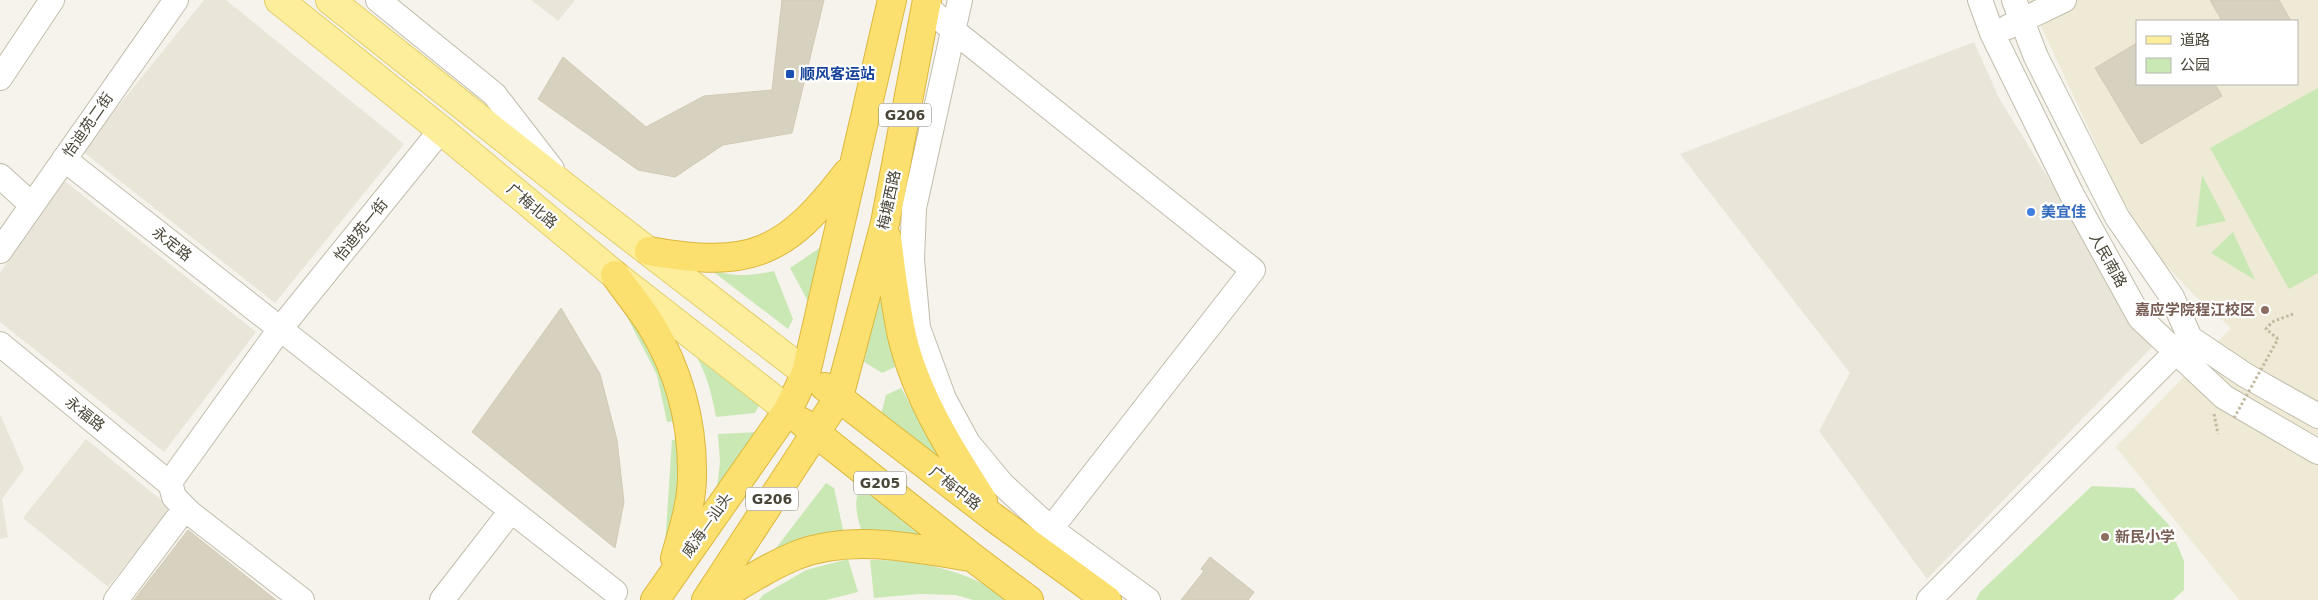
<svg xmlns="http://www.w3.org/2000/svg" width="2318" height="600" font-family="'DejaVu Sans','Noto Sans SC',sans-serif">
	<rect width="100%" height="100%" fill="#f5f3eb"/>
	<path fill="#e9e6d9" d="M204,0H226L404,144L275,303L82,151Z
		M531,0H575L558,21Z
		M1974,42L1999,98L2152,347L1927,579L1819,431L1850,373L1680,154Z
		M62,179L256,332L164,452L0,322V273Z
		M0,414L24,469L2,499L8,537L0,539Z
		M86,439L171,508L108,587L23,518Z"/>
	<path fill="#eeead5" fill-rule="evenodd" d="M2029,0H2318V600H2239L2116,447L2231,328L2191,292L2153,251L2119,194ZM2137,21H2297V84H2137Z"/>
	<path fill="#cae8b4" d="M2318,88V273L2289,289L2210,148Z
		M2202,175L2226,221L2196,227Z
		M837,232L810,305L790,268L821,247Z
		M2233,232L2255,280L2211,253Z
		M707,267C728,278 751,276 774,271L793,319L788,329Z
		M878,290L895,367L882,373L864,362Z
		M619,301L633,308L693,419L667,422L657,375Z
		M682,333L763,398L755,413L716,417C709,379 703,365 682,333Z
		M901,388L945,466L881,415L886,395Z
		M760,432L715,504L720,462L718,434Z
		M698,438L663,577L672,440Z
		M864,480L949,545L863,537C857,513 851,502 864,480Z
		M826,483L834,488L845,539L763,565Z
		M2092,486L2134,488L2169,525L2184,561V590L2173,600H1976L1980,592Z
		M848,559L858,592L826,600H759L763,595L806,570Z
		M870,560C918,560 970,570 1009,600H973L956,595L919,594L874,598Z"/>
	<path fill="#d7d1c0" stroke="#d2cab3" d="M782,0H824L792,133L723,145L675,177L638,170L538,99L563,57L646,127L704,96L772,90Z
		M2210,0H2279L2291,21H2222Z
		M2137,43V84H2215L2222,96L2141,144L2095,68Z
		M561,308L600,374L617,440L624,502L615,548L472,432Z
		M188,530L276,600H134Z
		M1210,557L1254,592L1248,600H1181L1204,571L1201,569Z"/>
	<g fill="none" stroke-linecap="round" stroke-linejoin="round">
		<defs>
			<path id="minor" d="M378,0L494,94L552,169
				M960,0L914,208L912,260L918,328L944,399L968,443L1002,484L1051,529L1148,600
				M1980,0L1992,33L2071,193L2140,318L2224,397L2318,452
				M2014,0L2036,57L2117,217L2172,297L2190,338L2245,375L2318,416
				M926,6L954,31L1253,270L1035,549
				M2008,27L2064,0
				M0,78L52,0
				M64,159L615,592
				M0,176L32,205
				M0,251L176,0
				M0,344L170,484
				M116,600L177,519
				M302,600L190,513L174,497L170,482L280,329L441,130
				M442,600L511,511
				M1929,600L2187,341"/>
			<path id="major" d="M279,0L441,130L615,275L788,410
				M330,0L569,190L806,373"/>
			<path id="highway" d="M887,238C891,271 895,304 902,336C916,396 951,451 983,501
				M649,251C751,269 785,254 847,173
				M615,275C627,292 640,308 651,325C678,369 692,420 692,471C693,500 683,530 675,558
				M825,387L993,517L1107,600
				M802,422L972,557L1029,600
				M655,600L788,410L806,373L892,0
				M706,600L839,397L885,223L927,0
				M716,600C742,584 768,567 797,555C852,534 914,548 970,557"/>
		</defs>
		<use href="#minor" stroke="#c1bdad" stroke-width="26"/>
		<use href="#major" stroke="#e3cf6b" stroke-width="30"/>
		<use href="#highway" stroke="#dcb73d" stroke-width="30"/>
		<path stroke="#c2ba9e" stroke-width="3" stroke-dasharray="2.5 2.5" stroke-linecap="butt" d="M2278,339L2266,329L2272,322L2293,314
			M2214,414L2218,434"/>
		<use href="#minor" stroke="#fff" stroke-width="24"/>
		<use href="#major" stroke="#fdee9c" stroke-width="28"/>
		<use href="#highway" stroke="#fce06f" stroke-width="28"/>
		<path stroke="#c2ba9e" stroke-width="3" stroke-dasharray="2.5 2.5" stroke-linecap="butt" d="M2234,418L2278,339"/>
	</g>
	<rect fill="#1a4fb4" stroke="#fff" stroke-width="2" x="785" y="69" width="10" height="10" rx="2.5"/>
	<circle fill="#3f7fe0" stroke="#fff" stroke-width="2" cx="2031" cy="212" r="5"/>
	<g fill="#8d6e63" stroke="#fff" stroke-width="2">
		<circle cx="2265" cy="310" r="5"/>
		<circle cx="2105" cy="537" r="5"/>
	</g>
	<g text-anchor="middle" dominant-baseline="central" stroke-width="4.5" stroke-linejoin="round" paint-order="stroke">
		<g fill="#fff" stroke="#807d74" stroke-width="1">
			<rect x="879" y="103.5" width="52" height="23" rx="4"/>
			<rect x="854" y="471.5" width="52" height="23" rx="4"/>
			<rect x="746" y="487.5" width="52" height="23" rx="4"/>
		</g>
		<g font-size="14" font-weight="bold" fill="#494538">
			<text x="905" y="115">G206</text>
			<text x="880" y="483">G205</text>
			<text x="772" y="499">G206</text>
		</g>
		<g font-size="15" font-weight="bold" fill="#164399" stroke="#fff" text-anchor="start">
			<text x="800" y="74">顺风客运站</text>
		</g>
		<g font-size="15" fill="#494538" stroke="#fff">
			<text transform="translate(88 125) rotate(-55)">怡迪苑二街</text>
			<text transform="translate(889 200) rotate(-78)">梅塘西路</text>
			<text transform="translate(532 206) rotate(40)">广梅北路</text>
			<text transform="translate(361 230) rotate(-51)">怡迪苑一街</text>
			<text transform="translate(172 244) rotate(38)">永定路</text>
			<text transform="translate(2108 260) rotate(61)">人民南路</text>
			<text transform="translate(85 414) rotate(39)">永福路</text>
			<text transform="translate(955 488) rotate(38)">广梅中路</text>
			<text transform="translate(707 525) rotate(-55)">威海—汕头</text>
		</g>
		<g font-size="15" font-weight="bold" fill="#366cbe" stroke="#fff" text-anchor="start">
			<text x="2041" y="212">美宜佳</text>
		</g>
		<g font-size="15" font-weight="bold" fill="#785e54" stroke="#fff" text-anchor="end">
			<text x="2255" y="310">嘉应学院程江校区</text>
			<text x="2115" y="537" text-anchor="start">新民小学</text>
		</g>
	</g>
	<rect x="2136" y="20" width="162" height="65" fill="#ffffff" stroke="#b6b5af"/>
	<rect x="2146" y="36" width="25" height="8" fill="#fdee9c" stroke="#b6b5af"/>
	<text x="2180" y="45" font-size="15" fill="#494538">道路</text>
	<rect x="2146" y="58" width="25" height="15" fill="#cae8b4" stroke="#b6b5af"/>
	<text x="2180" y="70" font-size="15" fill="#494538">公园</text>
</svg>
